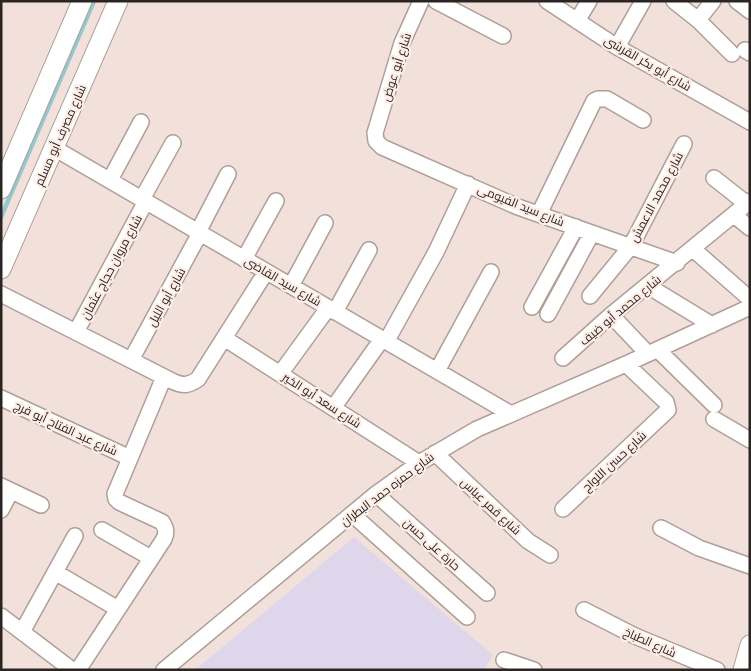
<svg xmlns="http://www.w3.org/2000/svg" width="751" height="671" font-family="Mulish,Cairo,sans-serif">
	<rect width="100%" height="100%" fill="#f1e1da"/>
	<path fill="#e0d6eb" d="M354,537L493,655L484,670H195Z"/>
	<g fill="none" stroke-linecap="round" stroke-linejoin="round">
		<path stroke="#92c9d0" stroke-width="4.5" d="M1,217L94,1"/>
		<defs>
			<path id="minor" d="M421,1L402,43L375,133L376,141L382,147L518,207L677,263
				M436,1L503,36
				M547,1L617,47L750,122
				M674,1L698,20L732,54
				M737,1L750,11
				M698,20L713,1
				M577,21L589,1
				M617,47L643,1
				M745,50L750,53
				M54,148L511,414
				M714,178L747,204
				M110,180L141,122
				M142,199L173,143
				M539,214L594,101L598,99H607L643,120
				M734,215L750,228
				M198,232L228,174
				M693,249L750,299
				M244,259L276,201
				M291,286L325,223
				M648,286L712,325
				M1,294L172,381C183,386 188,386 198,379L266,272
				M590,296L631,246L684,144
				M532,307L576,227
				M335,312L369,250
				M548,314L592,233
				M611,315L648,354
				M76,332L146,201
				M224,338L419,463
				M386,342L436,252L468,184
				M658,350L714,405
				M563,358L611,315L750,201
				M131,360L200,233
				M437,371L491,272
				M280,374L328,308
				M1,398L130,458
				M333,408L382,339
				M714,419L750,440
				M435,453L528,541L550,555
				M1,486L41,505
				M376,494L487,593
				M563,509L668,410L666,402L626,364
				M1,510L11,491
				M352,514L467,617
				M661,528L699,548L750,566
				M102,530L151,558
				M55,572L118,609
				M584,610L635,636L717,670
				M1,616L72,670
				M22,632L75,536
				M504,660L534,670
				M78,670L164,539C167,532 166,528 162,522L119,502L116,499L115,494L164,377
				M164,670L376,494L419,463L477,429L626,364L750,307"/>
			<path id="tertiary" d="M1,189L82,1
				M1,269L118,1
				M743,670L750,645"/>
		</defs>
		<use href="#minor" stroke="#ae9f98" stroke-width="18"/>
		<use href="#tertiary" stroke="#ae9f98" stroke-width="21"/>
		<use href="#minor" stroke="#fff" stroke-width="15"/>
		<use href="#tertiary" stroke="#fff" stroke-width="19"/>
	</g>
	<g text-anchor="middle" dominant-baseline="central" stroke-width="4.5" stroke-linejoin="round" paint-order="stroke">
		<g font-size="12" fill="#2a2422" stroke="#feeee7">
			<text transform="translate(648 63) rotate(30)">شارع أبو بكر القرشى</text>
			<text transform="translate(396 67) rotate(-72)">شارع أبو عوض</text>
			<text transform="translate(60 135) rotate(-66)">شارع مصرف أبو مسلم</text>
			<text transform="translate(656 197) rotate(-62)">شارع محمد الاعمش</text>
			<text transform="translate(521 205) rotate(22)">شارع سيد الفيومى</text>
			<text transform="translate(111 267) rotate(-62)">شارع مروان حجاج عثمان</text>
			<text transform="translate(283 281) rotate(30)">شارع سيد القاضى</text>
			<text transform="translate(166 297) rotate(-61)">شارع أبو الليل</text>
			<text transform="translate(620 310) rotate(-40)">شارع محمد أبو ضيف</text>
			<text transform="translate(322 400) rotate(33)">شارع سعد أبو الخير</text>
			<text transform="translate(66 428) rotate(25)">شارع عبد الفتاح أبو فرج</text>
			<text transform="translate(614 461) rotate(-43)">شارع حسن اللواح</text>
			<text transform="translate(387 489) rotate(-37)">شارع حمزه حمد البطران</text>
			<text transform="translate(491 506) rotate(43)">شارع قمر عباس</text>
			<text transform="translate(432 544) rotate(42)">حارة على حسن</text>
			<text transform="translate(650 642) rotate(24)">شارع الطباخ</text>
		</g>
	</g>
	<rect width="751" height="671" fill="none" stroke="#2a2422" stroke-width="5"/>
</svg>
